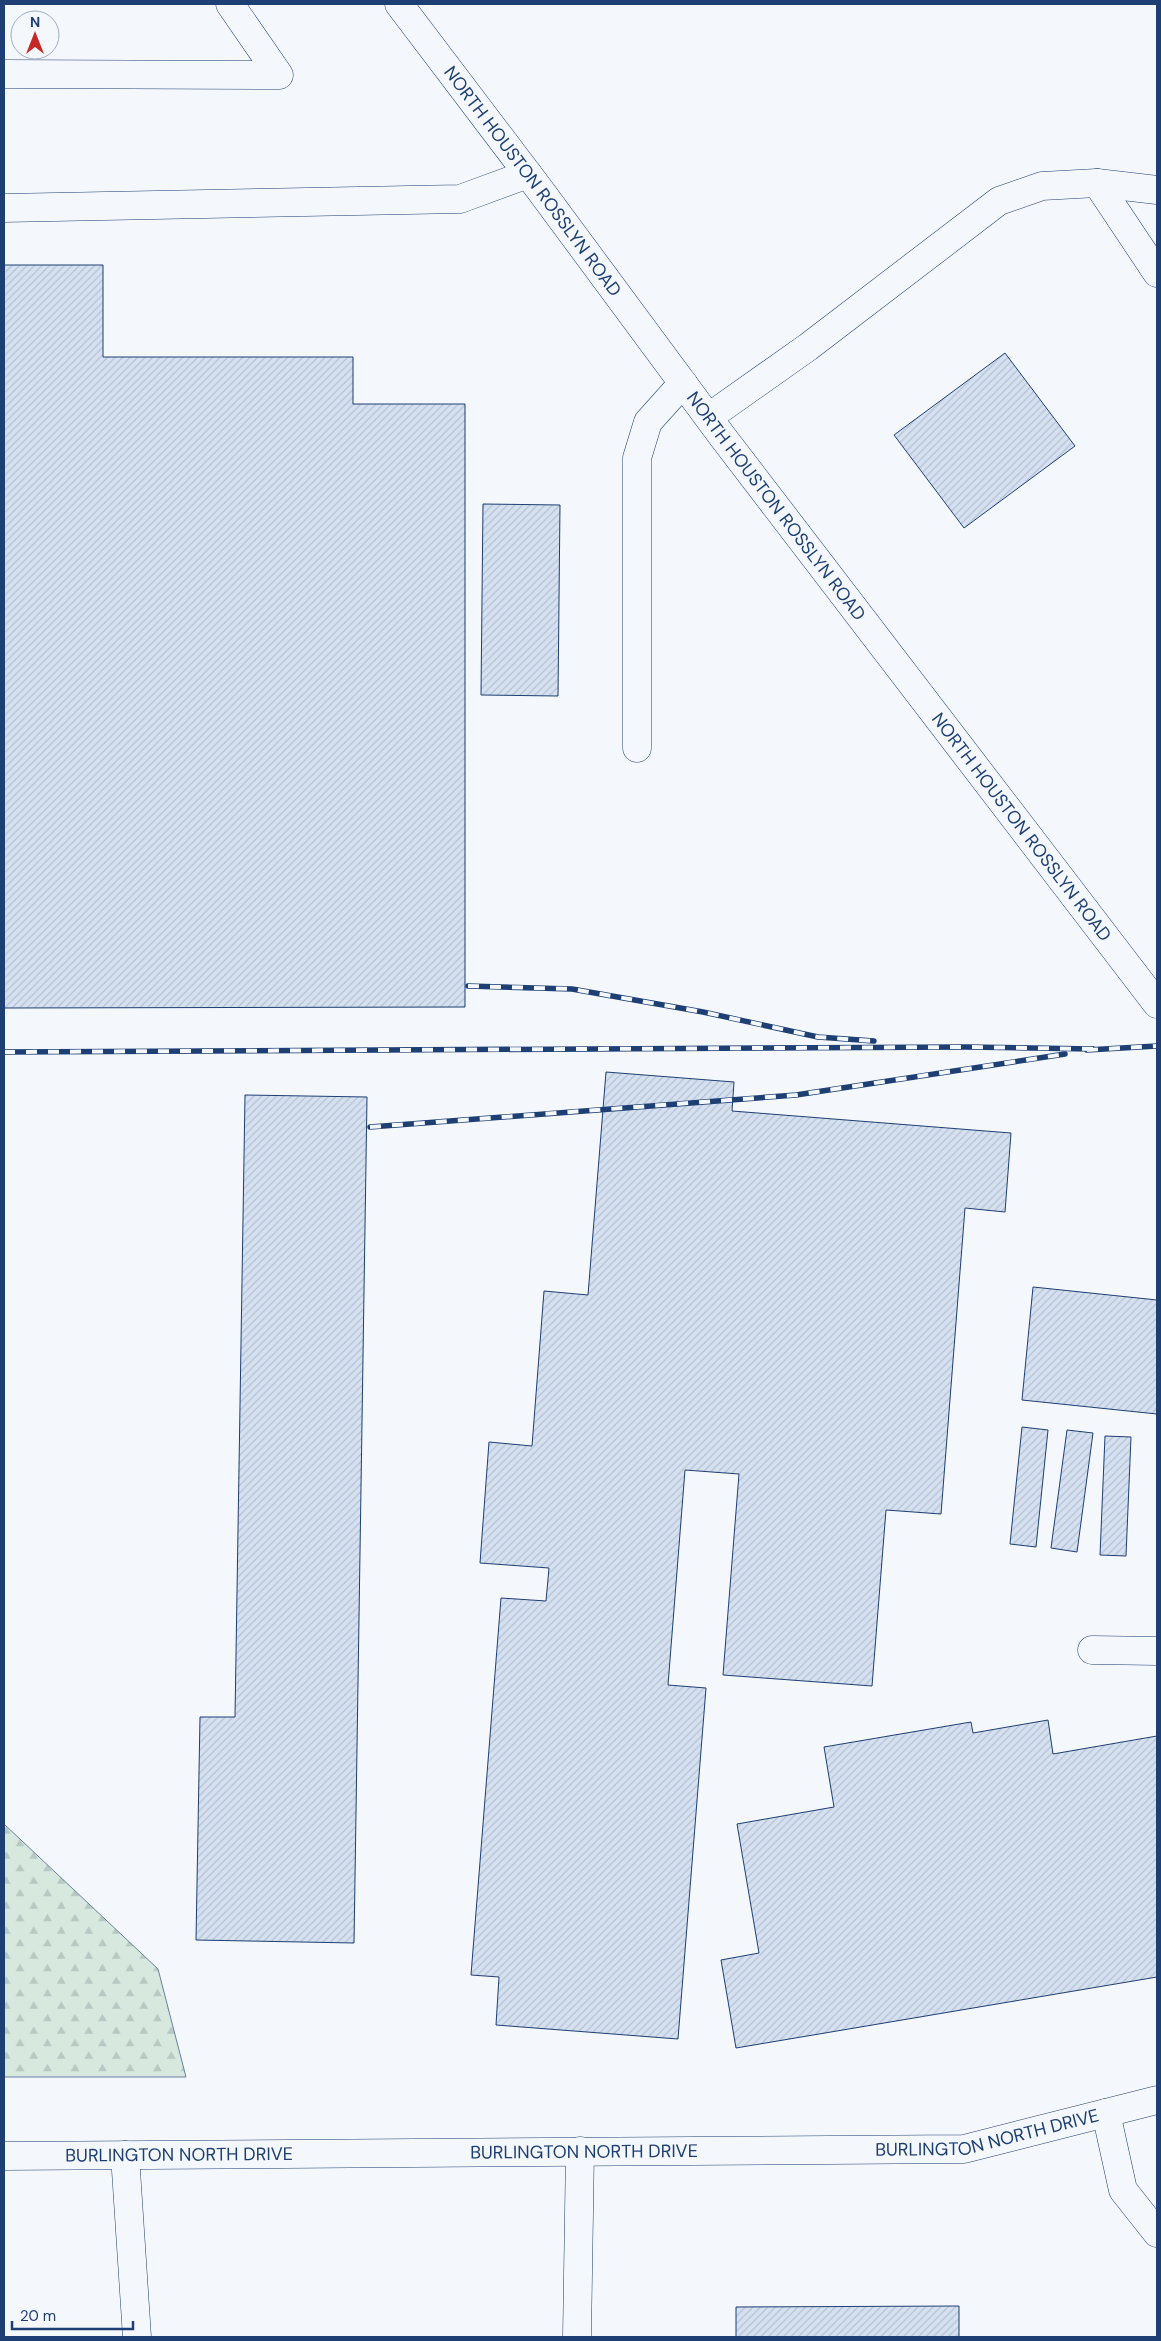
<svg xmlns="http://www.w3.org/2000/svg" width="1161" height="2341" font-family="'DM Sans',sans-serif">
	<defs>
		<pattern id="forest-firs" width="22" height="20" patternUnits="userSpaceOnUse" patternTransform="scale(1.25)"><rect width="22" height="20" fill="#d7e8df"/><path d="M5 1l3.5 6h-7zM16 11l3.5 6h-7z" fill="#b8c8c3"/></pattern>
		<pattern id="building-hatch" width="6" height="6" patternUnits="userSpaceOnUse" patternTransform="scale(1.25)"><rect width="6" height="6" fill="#d5e0f0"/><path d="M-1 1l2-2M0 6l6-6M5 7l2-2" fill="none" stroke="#b6c1d1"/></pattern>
	</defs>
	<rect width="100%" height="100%" fill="#f4f7fb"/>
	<path fill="url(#forest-firs)" stroke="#687fa3" d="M4,1824L158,1969L186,2077H4Z"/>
	<path fill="url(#building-hatch)" stroke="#1d3f73" d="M4,265H103V357H353V404H465V1007L4,1008Z
		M1005,353L1075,446L964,528L894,435Z
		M483,504L560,505L558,696L481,695Z
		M606,1072L734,1082L732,1111L1011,1133L1005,1212L965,1208L941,1514L886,1510L872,1686L723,1675L739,1474L685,1470L668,1685L706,1688L678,2039L496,2025L499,1977L471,1975L501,1598L546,1601L549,1568L480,1563L489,1442L532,1446L544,1291L588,1295Z
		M245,1095L367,1097L354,1943L196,1940L200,1717H235Z
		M1033,1287L1157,1300V1414L1022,1400Z
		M1022,1427L1048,1430L1036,1547L1010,1544Z
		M1067,1430L1093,1433L1077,1552L1051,1548Z
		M1105,1436L1131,1437L1126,1556L1100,1555Z
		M1048,1720L1053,1754L1157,1736V1977L736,2048L721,1960L759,1953L737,1824L834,1807L824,1747L971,1722L973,1733Z
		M959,2306V2337H736V2307Z"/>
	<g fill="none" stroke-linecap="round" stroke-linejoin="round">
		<defs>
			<g id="minor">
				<path id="s1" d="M399,4L540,190L722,436L1157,1004"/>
				<path d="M4,74L279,75L230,4"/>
				<path d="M1097,183L1157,273"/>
				<path d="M4,208L460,199L528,174"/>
				<path d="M709,417L808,347L999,201L1042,186L1097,183L1157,190"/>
				<path d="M637,748V458L648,422L683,383"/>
				<path d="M1092,1650L1157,1651"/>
				<path d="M1106,2113L1123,2190L1157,2233"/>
				<path d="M125,2155L137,2337"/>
				<path id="s2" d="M4,2156L964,2149L1157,2100"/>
				<path d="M577,2337L580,2151"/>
			</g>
		</defs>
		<use href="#minor" stroke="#1d3f73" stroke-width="29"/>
		<use href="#minor" stroke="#f4f7fb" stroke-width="28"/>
		<defs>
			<path id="rail" d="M468,986L572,989L703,1012L818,1037L874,1041
				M1087,1050L1157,1046
				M4,1052L966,1047L1093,1049
				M370,1127L796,1095L1065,1054"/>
		</defs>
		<use href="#rail" stroke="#1d3f73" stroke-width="5.5"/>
		<use href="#rail" stroke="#f4f7fb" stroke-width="4" stroke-dasharray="11" stroke-linecap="butt"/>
	</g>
	<g text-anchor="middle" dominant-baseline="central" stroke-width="4" stroke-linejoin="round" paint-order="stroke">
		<g font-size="18" fill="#1d3f73" stroke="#f4f7fb">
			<text stroke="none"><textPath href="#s1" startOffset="222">NORTH HOUSTON ROSSLYN ROAD</textPath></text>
			<text stroke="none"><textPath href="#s1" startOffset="628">NORTH HOUSTON ROSSLYN ROAD</textPath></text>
			<text stroke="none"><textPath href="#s1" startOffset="1032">NORTH HOUSTON ROSSLYN ROAD</textPath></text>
			<text stroke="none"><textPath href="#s2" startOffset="985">BURLINGTON NORTH DRIVE</textPath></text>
			<text stroke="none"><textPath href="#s2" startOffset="580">BURLINGTON NORTH DRIVE</textPath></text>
			<text stroke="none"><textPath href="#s2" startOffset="175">BURLINGTON NORTH DRIVE</textPath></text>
		</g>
	</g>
	<rect width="1161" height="2341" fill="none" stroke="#1d3f73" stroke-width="10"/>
	<g transform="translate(35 35)"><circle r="24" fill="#f4f7fb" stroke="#9eadc5"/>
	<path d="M0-4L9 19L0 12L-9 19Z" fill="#c62828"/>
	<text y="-8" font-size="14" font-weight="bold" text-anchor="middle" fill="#1d3f73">N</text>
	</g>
	<path d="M12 2321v8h121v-8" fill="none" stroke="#1d3f73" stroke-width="2.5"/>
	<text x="20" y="2321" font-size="15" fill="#1d3f73" stroke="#f4f7fb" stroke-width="4" paint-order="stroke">20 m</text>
</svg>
